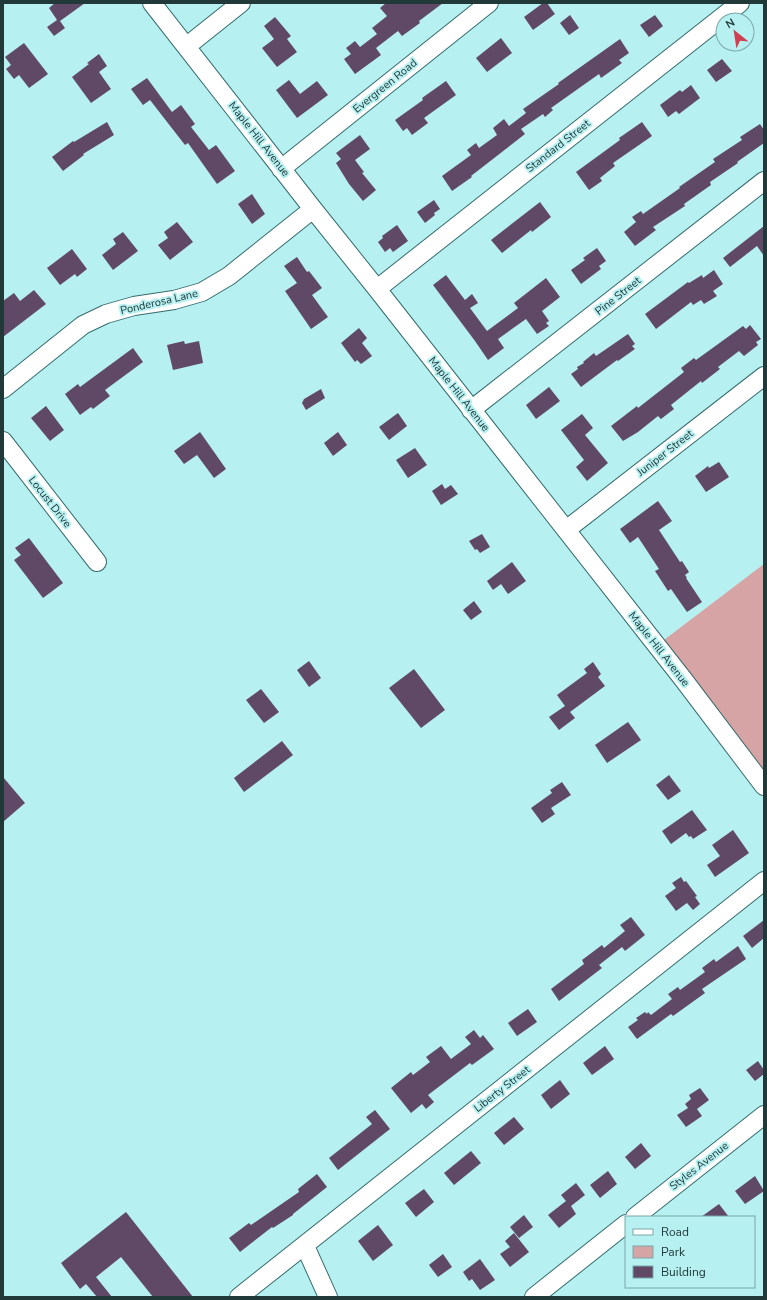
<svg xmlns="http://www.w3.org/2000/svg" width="767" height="1300" font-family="'Nunito Sans',sans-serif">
	<rect width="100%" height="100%" fill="#b7f0f1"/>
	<path fill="#d7a4a5" d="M764,564V782L660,643Z"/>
	<path fill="#604967" d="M55,3H85L60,21L65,28L54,36L47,27L57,20L49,8Z
		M386,3H443L419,21L420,23L402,36L398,31L376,48L381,55L355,74L344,59L351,54L346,48L355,41L360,47L377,34L372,28L387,16L380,8Z
		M543,3H547L555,14L533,30L524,17Z
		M570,15L579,28L569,35L560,23Z
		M655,15L663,26L649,37L640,25Z
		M275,17L291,36L287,39L297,52L277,67L262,48L274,39L264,26Z
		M501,38L512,53L487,72L476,58Z
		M620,39L629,53L619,60L622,63L601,78L599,74L551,108L553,110L545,117L543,114L521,129L525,134L471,176L472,177L452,191L442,176L471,155L467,150L476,143L479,148L497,135L493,128L504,119L509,126L526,113L523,109L559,84L558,83Z
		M24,43L48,74L29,88L19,75L14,79L6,69L11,65L5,57Z
		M99,54L107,66L99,72L111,89L91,103L72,77L89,64L87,63Z
		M722,59L732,71L716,82L707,70Z
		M147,78L172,112L181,105L195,124L191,127L209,150L216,145L235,171L217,184L188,143L185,145L150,100L143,105L131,89Z
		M289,80L300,94L317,81L328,95L297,118L276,90Z
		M446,81L456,95L424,118L428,123L412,135L407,128L403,131L395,120L423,100L422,98Z
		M691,85L700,98L679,114L676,111L668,117L660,105L680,90L682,92Z
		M107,122L114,135L83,154L84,155L63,171L52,157L73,141L74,142Z
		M642,122L652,136L613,163L615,166L600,178L602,181L589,190L576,172L620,140L619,138Z
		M760,124L764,130V143L737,162L738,163L710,182L711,185L684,204L685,206L653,227L656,230L635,246L624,232L636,222L632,217L641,211L643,214L680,188L679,187L715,162L713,159L742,140L740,137Z
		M360,135L370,149L355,160L364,172L362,173L376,190L363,201L349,184L336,163L341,159L336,153Z
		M252,194L265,214L252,224L238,204Z
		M434,200L440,209L434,213L435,215L425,223L417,212Z
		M540,202L551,217L532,232L531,230L502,253L491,240Z
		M177,222L193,242L170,260L158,245L168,238L164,232Z
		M397,225L408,241L393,252L390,248L385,252L378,242L383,238L382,236Z
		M764,226V256L757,246L730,267L723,258Z
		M123,232L138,251L113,270L102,255L116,244L113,239Z
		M597,248L606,261L599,266L601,269L581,284L571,270L585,260L583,258Z
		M72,249L87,269L77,277L75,274L60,285L47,268Z
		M297,257L307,272L309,271L322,288L312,295L328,317L311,329L285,291L297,283L284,266Z
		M714,270L723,284L713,291L717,296L704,304L701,300L693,305L691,302L656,329L645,314L688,282L689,283L702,275L703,278Z
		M446,275L465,300L472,294L478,303L470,308L487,331L518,308L514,303L546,278L560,297L542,311L549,321L546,323L549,326L537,334L526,319L498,339L504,348L488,360L475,341L433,285Z
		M34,290L46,304L3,337V301L14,293L20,301Z
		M750,325L761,339L756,342L758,345L744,356L739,351L718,367L720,369L702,383L701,381L671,405L674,409L661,419L658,416L638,432L623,441L611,426L637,406L638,408L684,372L681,368L694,358L696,360L743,326L746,329Z
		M359,328L367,338L362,343L372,356L361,364L357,360L355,362L341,343Z
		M628,334L635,344L632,346L635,349L618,361L617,360L581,387L571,374L578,369L577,367L584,363L583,362L594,353L596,356Z
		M184,341L185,344L199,341L203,363L173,370L167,345Z
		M133,348L143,362L105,390L110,396L93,409L91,407L80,415L65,394L78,384L80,387Z
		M549,387L560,401L536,419L526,405Z
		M321,389L325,398L306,410L302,403L304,399Z
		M46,406L64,430L50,441L31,418Z
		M398,413L407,426L389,440L379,427Z
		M582,414L593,428L585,435L608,463L587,481L576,467L584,460L561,430Z
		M200,432L226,469L214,478L197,455L184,464L174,451Z
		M338,432L347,445L333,456L324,443Z
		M415,448L427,465L408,478L396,460Z
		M719,462L729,477L706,492L695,476L708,466L709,468Z
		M442,484L445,489L451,485L458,494L441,505L432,491Z
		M658,501L672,521L659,530L680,562L682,561L689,572L685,575L687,578H686L702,602L687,612L671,589L668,591L655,571L659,569L638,537L630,543L620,529Z
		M482,534L490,547L480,553L477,549L475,550L469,541Z
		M29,538L63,583L43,598L14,560L21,555L15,548Z
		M512,562L526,581L508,594L501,584L493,590L487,581Z
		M474,601L482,612L471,620L463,610Z
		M309,661L321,678L309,687L297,670Z
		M593,662L601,674L598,677L605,686L570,712L575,718L559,730L549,717L565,706L557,695L587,673L584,669Z
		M414,669L445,710L421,728L389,688Z
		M261,689L279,712L264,723L246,700Z
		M628,722L641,740L607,763L595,745Z
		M282,741L293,755L244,792L234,778Z
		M669,775L681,791L668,800L656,785Z
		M3,777L25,803L3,822Z
		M562,782L571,795L551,808L555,814L542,823L531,808L552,793L550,790Z
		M692,810L707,830L693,839L691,836L689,837L686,833L671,844L662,831Z
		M733,830L749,853L715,877L707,865L720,856L712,845Z
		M681,877L684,882L686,881L697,896L695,897L700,904L693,910L687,903L676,911L665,896L676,888L672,883Z
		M631,917L645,935L625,951L622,947L599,965L602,968L559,1001L551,989L584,964L582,960L602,945L604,948L625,931L620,925Z
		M764,920V938L752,948L743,936Z
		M738,946L746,959L702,989L705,993L673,1016L671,1014L637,1039L628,1027L638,1020L636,1018L645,1012L647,1014L648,1012L651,1015L672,999L668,994L678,987L680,990L705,972L702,968L714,959L716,962Z
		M528,1009L537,1022L517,1036L508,1023Z
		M474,1030L480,1038L483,1035L494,1049L472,1065L470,1063L428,1095L434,1102L426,1109L422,1104L411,1113L391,1088L411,1072L413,1075L430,1062L426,1057L441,1046L451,1059L471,1044L465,1037Z
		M605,1046L614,1059L592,1075L583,1063Z
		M758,1061L764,1070V1074L755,1081L746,1070Z
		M560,1080L570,1094L551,1109L541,1095Z
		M700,1088L709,1100L697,1109L702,1116L686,1127L677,1115L688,1108L685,1104L691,1099L689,1095Z
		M375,1110L390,1129L338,1170L329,1158L372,1124L366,1117Z
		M514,1117L524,1129L504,1145L494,1133Z
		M641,1143L651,1156L635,1169L625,1157Z
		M471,1151L481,1163L454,1185L444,1173Z
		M608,1171L617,1184L600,1198L590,1185Z
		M317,1174L327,1187L293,1214V1215L273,1228L272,1227L240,1252L229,1238L249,1223L251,1225L299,1192L298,1189Z
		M755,1176L764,1191L745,1204L735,1191Z
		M576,1183L585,1195L571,1206L576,1214L559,1228L548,1215L566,1201L561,1195Z
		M424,1189L434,1202L416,1217L405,1203Z
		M719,1204L729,1217H701Z
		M126,1212L193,1297H153L121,1257L96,1277L112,1297H97L86,1284L80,1289L61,1263Z
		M524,1215L533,1227L519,1238L510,1227Z
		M378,1225L393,1245L373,1261L358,1241Z
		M514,1233L529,1252L510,1267L500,1254L510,1247L505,1241Z
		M443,1254L452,1267L438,1277L429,1265Z
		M480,1259L495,1280L480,1290L472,1279L469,1281L463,1272Z"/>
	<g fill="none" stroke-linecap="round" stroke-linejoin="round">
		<defs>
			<path id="minor" d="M152,3L313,209L377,289L683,679L764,786
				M187,46L241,3
				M281,169L489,3
				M377,289L740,3
				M3,389L83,325L106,314L134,306L174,300L202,292L229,276L313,209
				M471,410L764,181
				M3,441L97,562
				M566,530L764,376
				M635,1217L764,1115
				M305,1246L328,1297
				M239,1297L764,881
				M534,1297L626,1224"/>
		</defs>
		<use href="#minor" stroke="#366c6e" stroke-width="20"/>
		<use href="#minor" stroke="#fff" stroke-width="18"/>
	</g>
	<g text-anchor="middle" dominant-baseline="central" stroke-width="4" stroke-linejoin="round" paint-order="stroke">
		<g font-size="11" fill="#22393a" stroke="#b7f0f1">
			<text transform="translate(385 86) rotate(-39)">Evergreen Road</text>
			<text transform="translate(259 139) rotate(52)">Maple Hill Avenue</text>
			<text transform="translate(558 146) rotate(-38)">Standard Street</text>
			<text transform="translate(618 296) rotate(-38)">Pine Street</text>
			<text transform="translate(159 302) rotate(-13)">Ponderosa Lane</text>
			<text transform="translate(459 394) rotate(52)">Maple Hill Avenue</text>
			<text transform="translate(665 453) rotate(-38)">Juniper Street</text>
			<text transform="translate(50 502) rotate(52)">Locust Drive</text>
			<text transform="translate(659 649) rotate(52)">Maple Hill Avenue</text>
			<text transform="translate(502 1089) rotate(-38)">Liberty Street</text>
			<text transform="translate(699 1166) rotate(-38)">Styles Avenue</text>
		</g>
	</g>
	<rect width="767" height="1300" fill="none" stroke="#22393a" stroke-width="8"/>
	<rect x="625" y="1216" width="130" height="72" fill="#b7f0f1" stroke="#7ba7a8"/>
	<rect x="633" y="1229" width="20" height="6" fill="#ffffff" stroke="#7ba7a8"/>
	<text x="661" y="1236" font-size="12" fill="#22393a">Road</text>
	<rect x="633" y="1246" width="20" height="12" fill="#d7a4a5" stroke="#7ba7a8"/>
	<text x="661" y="1256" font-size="12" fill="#22393a">Park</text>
	<rect x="633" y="1266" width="20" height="12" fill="#604967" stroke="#7ba7a8"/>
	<text x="661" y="1276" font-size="12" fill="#22393a">Building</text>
	<g transform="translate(735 32) rotate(330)"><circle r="19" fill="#b7f0f1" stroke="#7ba7a8"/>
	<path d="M0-3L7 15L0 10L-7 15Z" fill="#cf3f51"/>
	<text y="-6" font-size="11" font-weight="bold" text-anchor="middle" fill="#22393a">N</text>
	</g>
</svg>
